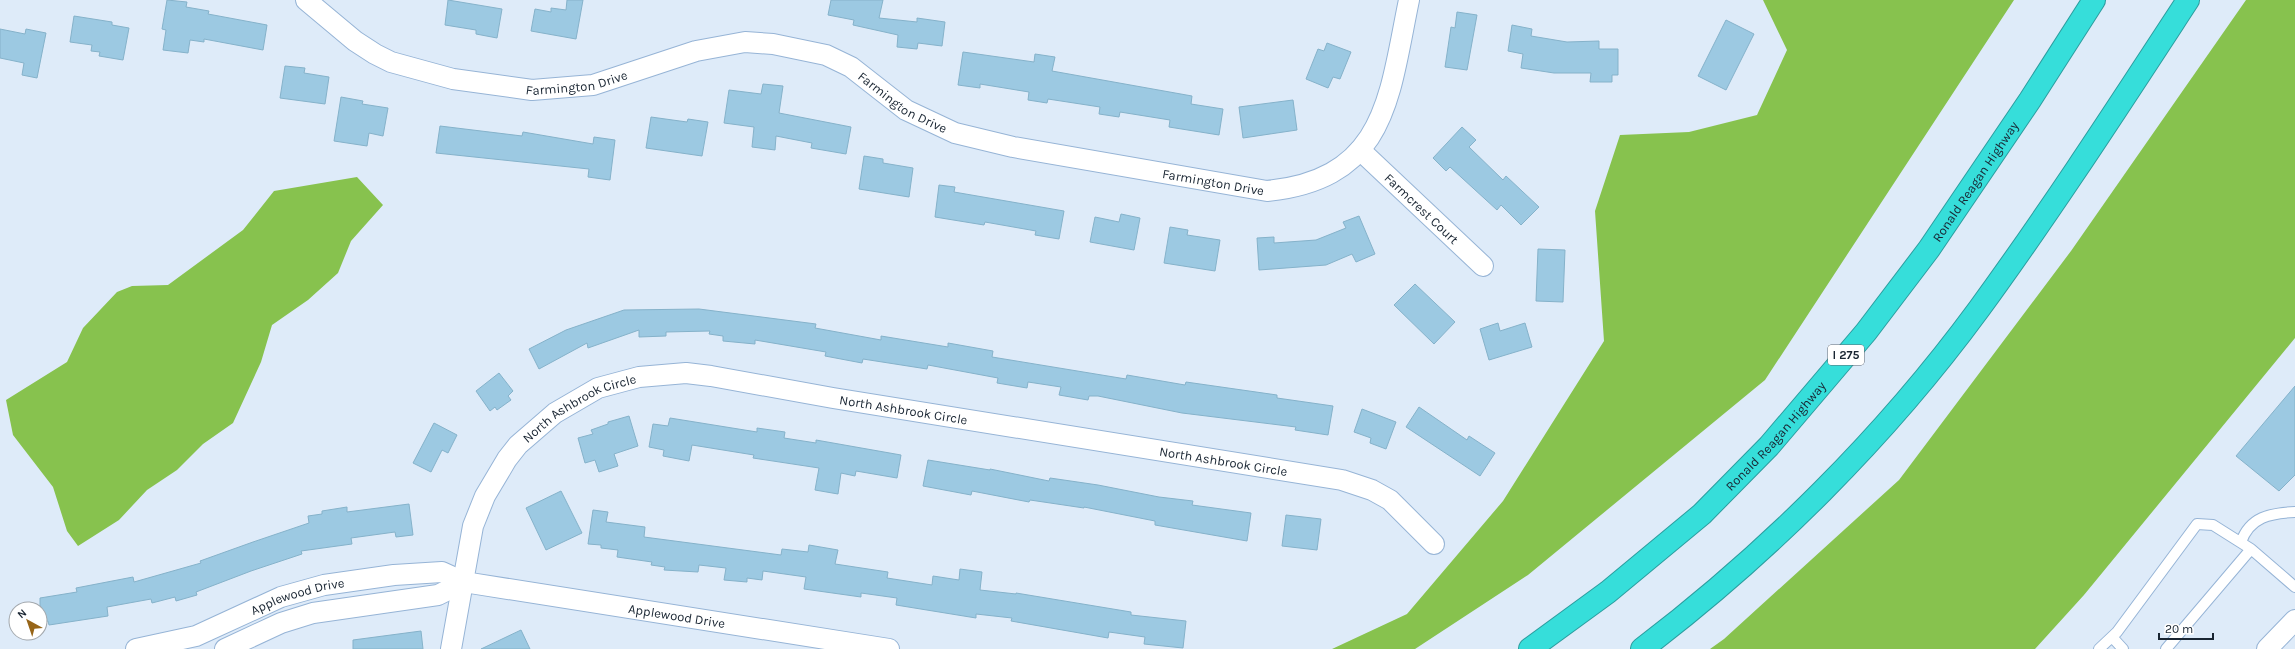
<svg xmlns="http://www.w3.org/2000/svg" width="2295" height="649" font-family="Karla,sans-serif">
	<rect width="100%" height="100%" fill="#deebf9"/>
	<path fill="#87c24e" d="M1763,0H2014L1765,380L1528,575L1415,649H1332L1407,614L1503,501L1604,341L1595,211L1620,135L1689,132L1757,115L1787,50Z
		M2246,0H2295V338L2084,595L2035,649H1710L1724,639L1899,480L2071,251Z
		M357,177L383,205L351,241L338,273L308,300L272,325L261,362L233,423L203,444L177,470L147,490L119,520L78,546L67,531L53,487L13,435L6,400L67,362L83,328L117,292L132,286L168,285L243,230L274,191Z"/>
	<path fill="#9cc9e2" stroke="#85b2ca" d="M167,0L187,2L186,7L209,11L208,14L267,25L263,50L204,39V42L190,40L188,53L163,50L166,30L162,29Z
		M448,0L502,9L497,38L476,34V30L445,25Z
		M567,0H583L576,39L531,31L535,9L551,12V8L566,10Z
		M831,0H883L879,18L917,22V18L945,22L942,46L918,43L917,49L897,47L898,35L853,25L854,20L828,15Z
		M1457,12L1477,15L1467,70L1445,67L1451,27L1455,28Z
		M74,16L112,22V25L129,28L123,60L99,56L100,52L91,51L92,45L70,42Z
		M1726,20L1754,34L1726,90L1698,76Z
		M1512,25L1532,29L1531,36L1567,42L1599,41V49H1618V75H1612V82H1590L1591,73H1554L1521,68L1523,54L1508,51Z
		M0,29L25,34L26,29L46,33L37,78L22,75L24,63L0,58Z
		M1327,43L1351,52L1340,79L1333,77L1328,88L1306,79L1318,49L1324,51Z
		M963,52L1034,62L1035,54L1055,57L1052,71L1192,96L1191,104L1223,109L1219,135L1169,127L1170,120L1120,112L1119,117L1099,114L1100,107L1048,99L1047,103L1028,100L1029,92L980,84V88L958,85Z
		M285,66L305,68L304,73L329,77L325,104L280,98Z
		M763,84L783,86L779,113L851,127L846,154L811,148L812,143L776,136L775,150L752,147L754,127L724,123L729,90L761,94Z
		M341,97L363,101L362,104L388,108L383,136L369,133L367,146L334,141Z
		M1293,100L1297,130L1243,138L1239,107Z
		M651,117L687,122L688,119L708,122L702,156L646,148Z
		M440,126L522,136L523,132L593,144L594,137L615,140L610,180L588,177L589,169L436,153Z
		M1462,127L1476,140L1469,147L1503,180L1506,176L1539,207L1521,225L1501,205L1497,210L1450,167L1446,171L1433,158Z
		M864,156L883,159V163L913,168L909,197L859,189Z
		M939,185L955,187L954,192L1064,211L1059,239L1035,235L1036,231L985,222L984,225L935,217Z
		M1121,214L1140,218L1134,250L1090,242L1095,217L1119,222Z
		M1359,216L1375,254L1356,262L1352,254L1326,265L1259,270L1257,238L1274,237V243L1316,240L1346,228L1343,222Z
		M1170,227L1188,230L1187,235L1220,240L1215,271L1164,263Z
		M1538,249L1565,250L1563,302L1536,301Z
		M1415,284L1455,322L1434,344L1394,305Z
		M699,309L816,324L815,328L881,340V336L948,347V343L993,351L992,357L1126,379L1127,375L1185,385L1186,382L1277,395V398L1333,406L1328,435L1295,430L1296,427L1182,413L1098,396H1089L1088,400L1059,395L1061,387L1028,382L1027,388L997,383L998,378L928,365L927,369L863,359L862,363L825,356L826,352L755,340V344L723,341V336L709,334L710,331L666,332V336L639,337V330L588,348L587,343L539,369L529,349L566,330L624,310Z
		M1498,323L1500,331L1525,323L1532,347L1489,360L1480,329Z
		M499,373L513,391L508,396L511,400L497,410L495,407L490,411L476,391Z
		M2295,386V475L2279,491L2236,456Z
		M1419,407L1467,440L1469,436L1495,453L1480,476L1406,427Z
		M1362,409L1396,422L1386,449L1370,443L1371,438L1354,432Z
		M629,416L638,446L614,454L618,466L599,472L595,460L585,463L578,438L593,434L591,430L608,424V422Z
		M670,418L757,432V428L785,432L784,438L816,443V440L901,455L897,478L856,471L855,476L841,473L838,494L815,490L819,468L753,458L754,455L692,445L689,461L663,456L664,450L649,447L653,424L668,426Z
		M434,423L457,435L448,453L442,450L431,472L413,463Z
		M928,460L990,470V469L1049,481L1050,478L1098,485L1159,497L1193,501L1192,505L1251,513L1247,541L1155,525V521L1084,507V508L1030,500L1029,502L972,491L971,495L923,486Z
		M561,491L582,533L546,550L526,508Z
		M409,504L413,535L396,537L395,532L351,538L352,544L301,551L302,554L251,571L196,592L197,595L176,601L175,597L152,603L151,599L107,607L108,616L49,625L48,621L40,622V598L77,592L76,588L133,577L134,582L201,563L200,561L253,542L309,523L308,516L322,514V511L347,507V512Z
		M593,510L608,512L606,522L645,527L644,537L781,555L782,549L808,552L809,545L838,550L835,564L888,572L887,578L932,585L933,576L959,580L960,569L982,572L980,590L1016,594V593L1131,612V615L1186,621L1183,648L1144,644L1145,637L1109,632L1108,638L1011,621L1012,618L976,614V618L896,605L897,598L861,593V597L804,589L806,577L763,571L762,580L747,578V582L724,580L726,568L699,565L698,572L664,570L665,567L651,565L652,562L617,557L618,550L601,548V545L588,544Z
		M1286,515L1321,519L1317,550L1282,546Z
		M521,630L530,649H481Z
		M421,631L423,649H353V640Z"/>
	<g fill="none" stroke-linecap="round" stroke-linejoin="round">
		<defs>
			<path id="service" d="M2241,542C2250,517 2270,513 2295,512
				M2112,637L2123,649
				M2099,649L2117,632L2197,524L2213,525L2251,549
				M2166,649L2251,549L2295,587"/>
			<g id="minor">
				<path id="s1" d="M306,0L355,41L375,54L391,62L453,79L532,90L593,85L696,51L745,42L773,44L826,55L851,67L906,110L955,133L1013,147L1267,191C1387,179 1389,96 1409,0"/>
				<path id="s2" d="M1360,150L1483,266"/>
				<path id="s3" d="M136,649L196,636L281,597L324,585L394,575L442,572L464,582L889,649"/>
				<path d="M225,649L281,623L313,613L438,595L464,582"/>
				<path id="s4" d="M451,649L473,526L485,496L507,459L518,445L555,413L598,388L639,377L686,373L711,376L833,398L1342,480L1372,490L1390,500L1434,544"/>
				<path d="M2267,649L2295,620"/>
			</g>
			<g id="motorway">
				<path id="s5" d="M1530,649L1608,592L1702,514L1769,446L1866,332L1929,249L2030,100L2094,0"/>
				<path d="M1642,649C1768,553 1885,437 1979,309C2052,209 2120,104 2188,0"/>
			</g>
		</defs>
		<use href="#service" stroke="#96b4d6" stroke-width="12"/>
		<use href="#minor" stroke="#96b4d6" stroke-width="22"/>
		<use href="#motorway" stroke="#2c9d9f" stroke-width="24"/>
		<use href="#service" stroke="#fff" stroke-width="10"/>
		<use href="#minor" stroke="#fff" stroke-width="20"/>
		<use href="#motorway" stroke="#36deda" stroke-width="22"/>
	</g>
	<g text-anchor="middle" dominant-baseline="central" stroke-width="3" stroke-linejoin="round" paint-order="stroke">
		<rect fill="#fff" stroke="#5e6670" stroke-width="1" x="1828" y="345" width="36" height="20" rx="3"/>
		<g font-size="12" font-weight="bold" fill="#192532">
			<text x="1846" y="355">I 275</text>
		</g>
		<g font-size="13" fill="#192532" stroke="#fff">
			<text stroke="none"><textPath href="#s1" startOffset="295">Farmington Drive</textPath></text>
			<text stroke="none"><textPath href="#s1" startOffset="642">Farmington Drive</textPath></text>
			<text stroke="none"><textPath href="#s1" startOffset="966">Farmington Drive</textPath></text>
			<text stroke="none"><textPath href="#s5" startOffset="650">Ronald Reagan Highway</textPath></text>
			<text stroke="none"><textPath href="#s2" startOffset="85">Farmcrest Court</textPath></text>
			<text stroke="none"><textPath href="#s4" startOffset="291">North Ashbrook Circle</textPath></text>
			<text stroke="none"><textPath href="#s4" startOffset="627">North Ashbrook Circle</textPath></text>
			<text stroke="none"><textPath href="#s5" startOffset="326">Ronald Reagan Highway</textPath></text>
			<text stroke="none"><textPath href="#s4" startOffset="951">North Ashbrook Circle</textPath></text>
			<text stroke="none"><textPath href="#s3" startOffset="171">Applewood Drive</textPath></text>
			<text stroke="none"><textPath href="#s3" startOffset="558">Applewood Drive</textPath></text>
		</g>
	</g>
	<g transform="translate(28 621) rotate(320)"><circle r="19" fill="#ffffff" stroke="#a3a8ad"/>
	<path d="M0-3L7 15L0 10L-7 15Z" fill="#976518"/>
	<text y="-6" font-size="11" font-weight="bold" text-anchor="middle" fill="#192532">N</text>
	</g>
	<path d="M2159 633v6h54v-6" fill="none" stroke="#192532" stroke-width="2"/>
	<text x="2165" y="633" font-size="12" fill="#192532" stroke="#ffffff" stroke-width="3" paint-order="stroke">20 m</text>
</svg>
